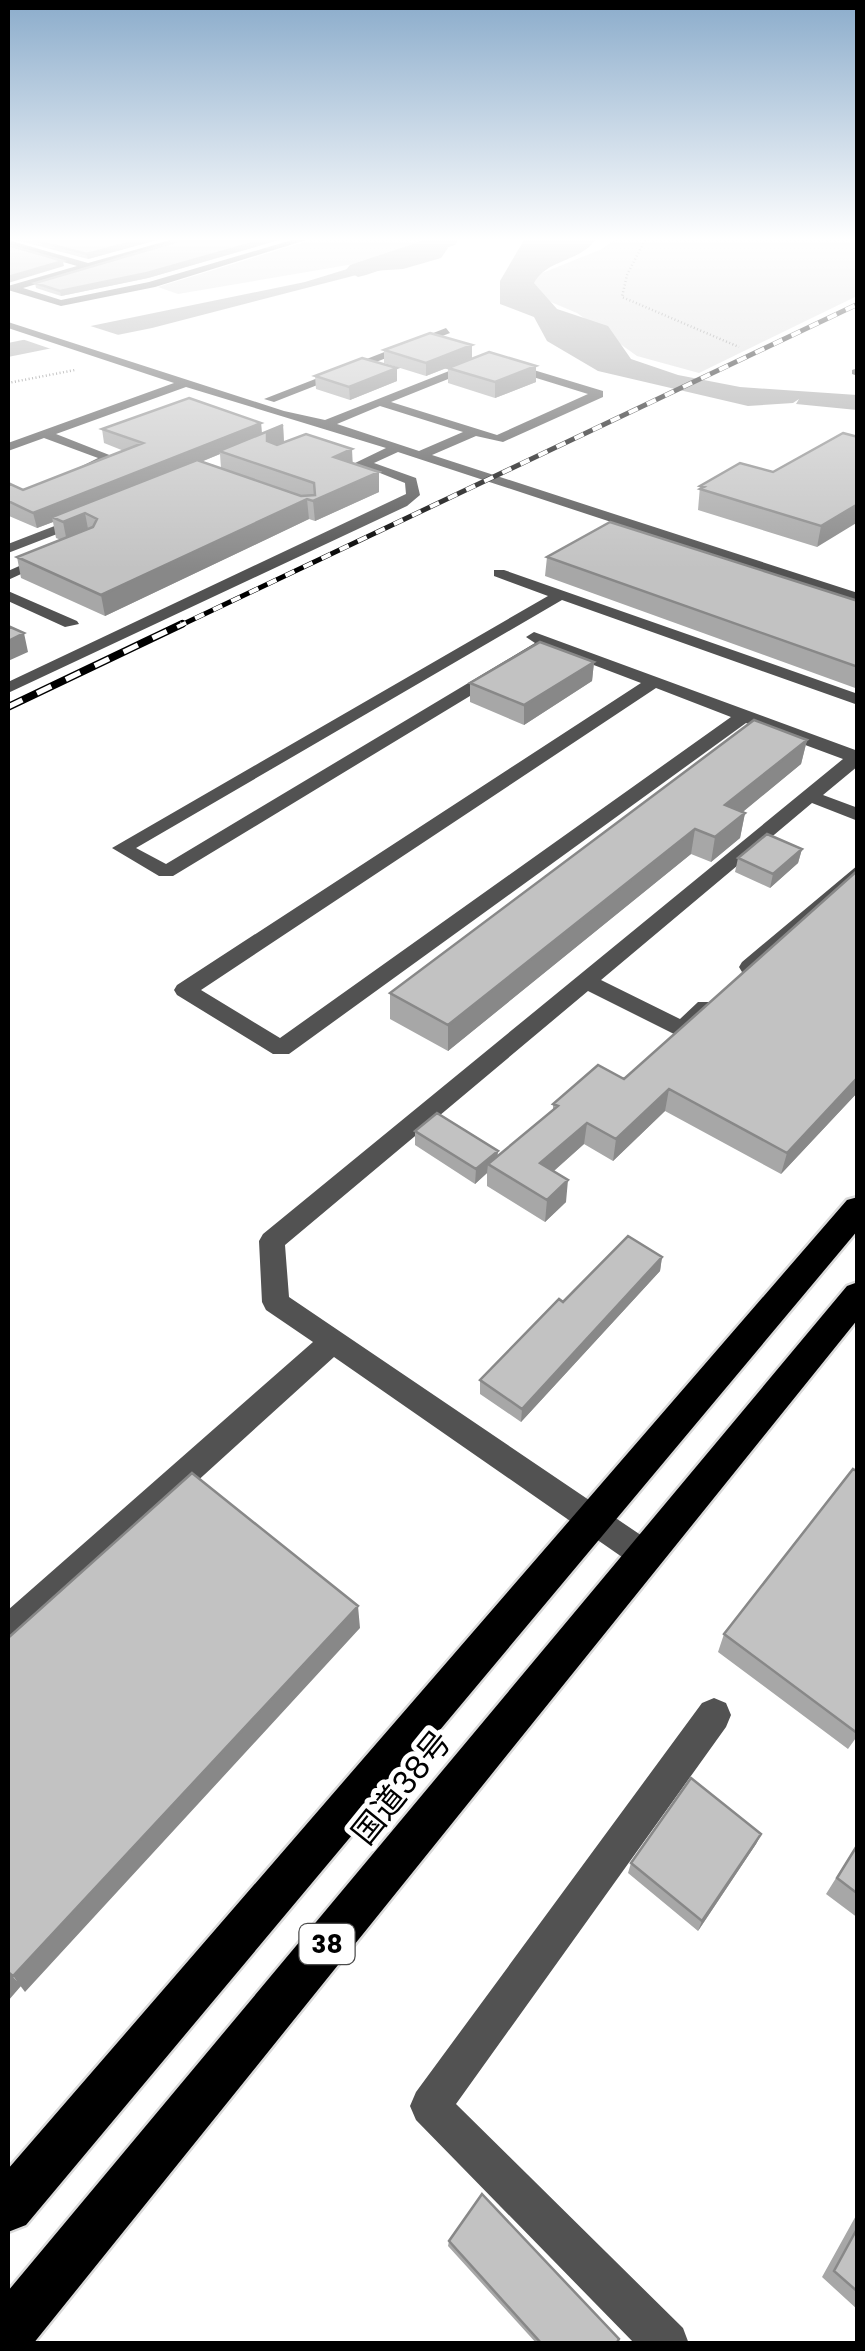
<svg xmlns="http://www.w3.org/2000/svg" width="865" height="2351" font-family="Poppins,'Noto Sans JP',sans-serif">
	<rect width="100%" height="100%" fill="#fff"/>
	<path fill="#d9d9d9" d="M311,240H433L383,259L178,294L158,287Z
		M614,240H857V296L699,373L637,356L577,313L539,297L520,282L602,249Z"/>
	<path fill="#a0a0a0" d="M524,240H595C580,262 547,259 534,283L557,309L608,326L631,359L678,375L740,387L857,395V410L796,404L799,399L793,403L748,406L598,371L547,341L534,317L500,304V281Z
		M432,243L448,248L441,258L403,269L372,271L152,328L8,357V343L305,282Z"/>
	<path fill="#fff" d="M81,323L128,338L60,352L16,337Z"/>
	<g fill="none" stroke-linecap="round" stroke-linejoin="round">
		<path fill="#a0a0a0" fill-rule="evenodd" d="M425,240H458L455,245L366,275L358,277L346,270L350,265Z"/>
		<defs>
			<path id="highway" d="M858,1197V1230L26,2225L8,2232V2169L847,1200Z
				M858,1282V1319L33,2344H8V2291L847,1286Z"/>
		</defs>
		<use href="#highway" stroke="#dbdbdb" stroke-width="5"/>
		<path stroke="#747474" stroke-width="2.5" stroke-dasharray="1 2.5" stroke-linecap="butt" d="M645,240L627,275L622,297L739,347
			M8,383L75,370"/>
		<path fill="#525252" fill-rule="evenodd" d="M8,240L88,263L170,240H185L23,288L61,300L149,282L292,240H306L155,287L61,306L8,290V286L77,266L8,246Z
			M8,322L284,411L325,420L487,356L603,391V397L503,442L476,436L432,455L858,593V603L398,452L374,463L416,478L420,495L407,506L8,693V682L406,494L405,483L355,463L386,448L186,387L56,434L117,458L88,472L76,469L98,458L44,438L8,451V443L174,383L8,328ZM488,363L588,394L497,435L391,402ZM380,406L463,432L419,451L337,424Z
			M446,328L450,333L274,402L264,399Z
			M858,368V376L852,374V370Z
			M83,515L90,519L88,522L8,553V544Z
			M44,555L56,558L8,580V571Z
			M494,570H504L858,694V705L562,600L136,848L166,864L535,643L526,637L534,632L858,751V766L823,795L858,808V821L812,803L601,980L680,1019L698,1002H714L717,1007L690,1034H674L588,991L285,1245L289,1297L657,1546L662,1556L657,1566L646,1570L635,1566L334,1357L20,1642L8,1646V1610L313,1342L266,1310L262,1302L259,1241L263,1234L843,759L746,723L289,1054H273L177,995L174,990L177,985L641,683L549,648L173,876H159L112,848L548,596L494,576ZM656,688L731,717L280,1038L201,990Z
			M8,591L77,621L79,624L65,627L8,601Z
			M858,865V882L758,972H742L739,967L742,962Z
			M714,1698L726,1703L731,1715L726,1727L456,2104L683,2328L689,2344H635L416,2120L410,2106L416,2092L702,1703Z"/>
		<use href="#highway" fill="#000" fill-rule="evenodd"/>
		<defs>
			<path id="rail-far1" d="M177,627L858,304"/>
			<path id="rail" d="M8,707L182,624"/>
		</defs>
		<use href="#rail-far1" stroke="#000" stroke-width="5"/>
		<use href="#rail" stroke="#000" stroke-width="8"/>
		<use href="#rail-far1" stroke="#fff" stroke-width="4" stroke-dasharray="10" stroke-linecap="butt"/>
		<use href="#rail" stroke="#fff" stroke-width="5" stroke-dasharray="16" stroke-linecap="butt"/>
	</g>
	<path fill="#a7a7a7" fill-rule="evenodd" d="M16,240H157L88,259Z
		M182,240H279L148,278L61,296L36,288L35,283Z
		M472,345V358L426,376L384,363V350Z
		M536,366V382L495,398L448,383V368Z
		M397,368V381L350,400L316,389L315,376Z
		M261,423L262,434L283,425L284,442L379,472V492L315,521L309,519L105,616L21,578L17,557L61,540L56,538L53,522L37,528L9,516L8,517V483L23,490L124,451L104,443L102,429ZM220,454L221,468L201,462Z
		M858,437L817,547L698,510L700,486L773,472Z
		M547,557L858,601V689L545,576Z
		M594,662L592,681L524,725L470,702V683Z
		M807,740L801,764L742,812L745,813L740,838L711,862L691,854L448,1051L390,1019V993Z
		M802,849L798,863L770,888L735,872L738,858Z
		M624,1079L858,1092L781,1174L665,1111L613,1161L584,1144L554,1171L566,1202L545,1222L487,1186V1173L475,1184L415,1145V1131L498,1156L553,1111V1104Z
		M662,1257L660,1271L521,1422L480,1394V1380L563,1302Z
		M858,1472V1735L848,1749L718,1652L724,1634Z
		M761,1834L756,1844L698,1931L628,1873L631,1863Z
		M858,1843V1918L826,1894Z
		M858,2212V2310L822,2277Z
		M449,2241L616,2344H537L448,2246Z"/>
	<path fill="#888" d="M139,240H157L88,259L87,254Z
		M263,240H279L148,278L61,296L60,291Z
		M63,261L64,266L8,283V277Z
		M472,345V358L426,376V363Z
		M536,366V382L495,398V382Z
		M397,368V381L350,400L349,387Z
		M261,423L262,437L219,451L220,454L58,520L52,517L53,522L37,528L33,513Z
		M283,425L284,445L268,454L267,434Z
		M352,449L353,469L334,457Z
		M379,472V492L315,521L313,501Z
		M307,499L309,519L105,616L101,595Z
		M858,504V522L817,547L821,526Z
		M85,513L89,534L67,542L63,522Z
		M24,633L28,652L8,661V641Z
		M594,662L592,681L524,725V705Z
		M807,740L801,764L721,830L725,805Z
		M745,813L740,838L711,862L715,837Z
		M695,829L691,854L448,1051V1025Z
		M802,849L798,863L770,888L773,874Z
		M858,1077V1092L781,1174L787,1153Z
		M669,1089L665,1111L613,1161L616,1139Z
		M587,1123L584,1144L539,1184L540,1163Z
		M498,1151L497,1165L488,1164L487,1173L475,1184L476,1169Z
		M568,1180L566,1202L545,1222L547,1200Z
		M662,1257L660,1271L521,1422L522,1409Z
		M358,1606L360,1628L25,1992L13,1976Z
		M761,1834L756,1844L698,1931L702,1921Z
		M8,1971L21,1986L8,2001Z"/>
	<path fill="#c2c2c2" stroke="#888" stroke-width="2.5" d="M33,240H139L87,254Z
		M182,240H263L147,273L60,291L35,283Z
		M8,245L63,261L8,277Z
		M430,333L472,345L426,363L384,350Z
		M489,352L536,366L495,382L448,368Z
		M362,358L397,368L349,387L315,376Z
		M189,398L261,423L33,513L8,501V483L23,490L143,443L102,429Z
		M283,425L267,434V441L277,445L306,434L352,449L334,457L379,472L313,501L307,499L101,595L17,557L93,527L97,519L85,513L63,522L52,517L197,460L301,496L315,495L314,483L219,451Z
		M843,433L858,437V504L821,526L700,489L704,487L700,486L740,463L773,472Z
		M610,522L858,601V667L547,557Z
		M8,626L24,633L8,641Z
		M540,642L594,662L524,705L470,683Z
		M754,720L807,740L725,805L745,813L715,837L695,829L448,1025L390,993Z
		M767,834L802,849L773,874L738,858Z
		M858,870V1077L787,1153L669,1089L616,1139L587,1123L540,1163L568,1180L547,1200L488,1164L558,1106L553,1104L598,1065L624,1079Z
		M437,1113L498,1151L476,1169L415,1131Z
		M628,1236L662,1257L522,1409L480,1380L559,1299L563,1302Z
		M853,1469L858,1472L857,1733L724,1634Z
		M192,1473L358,1606L13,1976L8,1972V1638Z
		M691,1778L761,1834L702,1921L631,1863Z
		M858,1844V1894L837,1878Z
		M482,2194L619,2339L616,2344H542L449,2241Z
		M858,2227V2292L834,2271Z"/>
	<linearGradient id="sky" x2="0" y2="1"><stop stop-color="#8baccb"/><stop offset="0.42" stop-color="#fff"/><stop offset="1" stop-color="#fff" stop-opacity="0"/></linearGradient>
	<rect width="865" height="569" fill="url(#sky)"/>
	<g text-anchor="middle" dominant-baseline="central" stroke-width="10" stroke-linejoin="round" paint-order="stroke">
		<rect fill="#fff" stroke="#4c4c4c" stroke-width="2.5" x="299.5" y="1924" width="55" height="40" rx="8"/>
		<g font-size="25" font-weight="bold" fill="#000">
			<text x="327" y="1944">38</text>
		</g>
		<g font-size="32" fill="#000" stroke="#fff">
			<text transform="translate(401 1787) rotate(-51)">国道38号</text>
		</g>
	</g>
	<rect width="865" height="2351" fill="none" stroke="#000000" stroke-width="20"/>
</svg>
